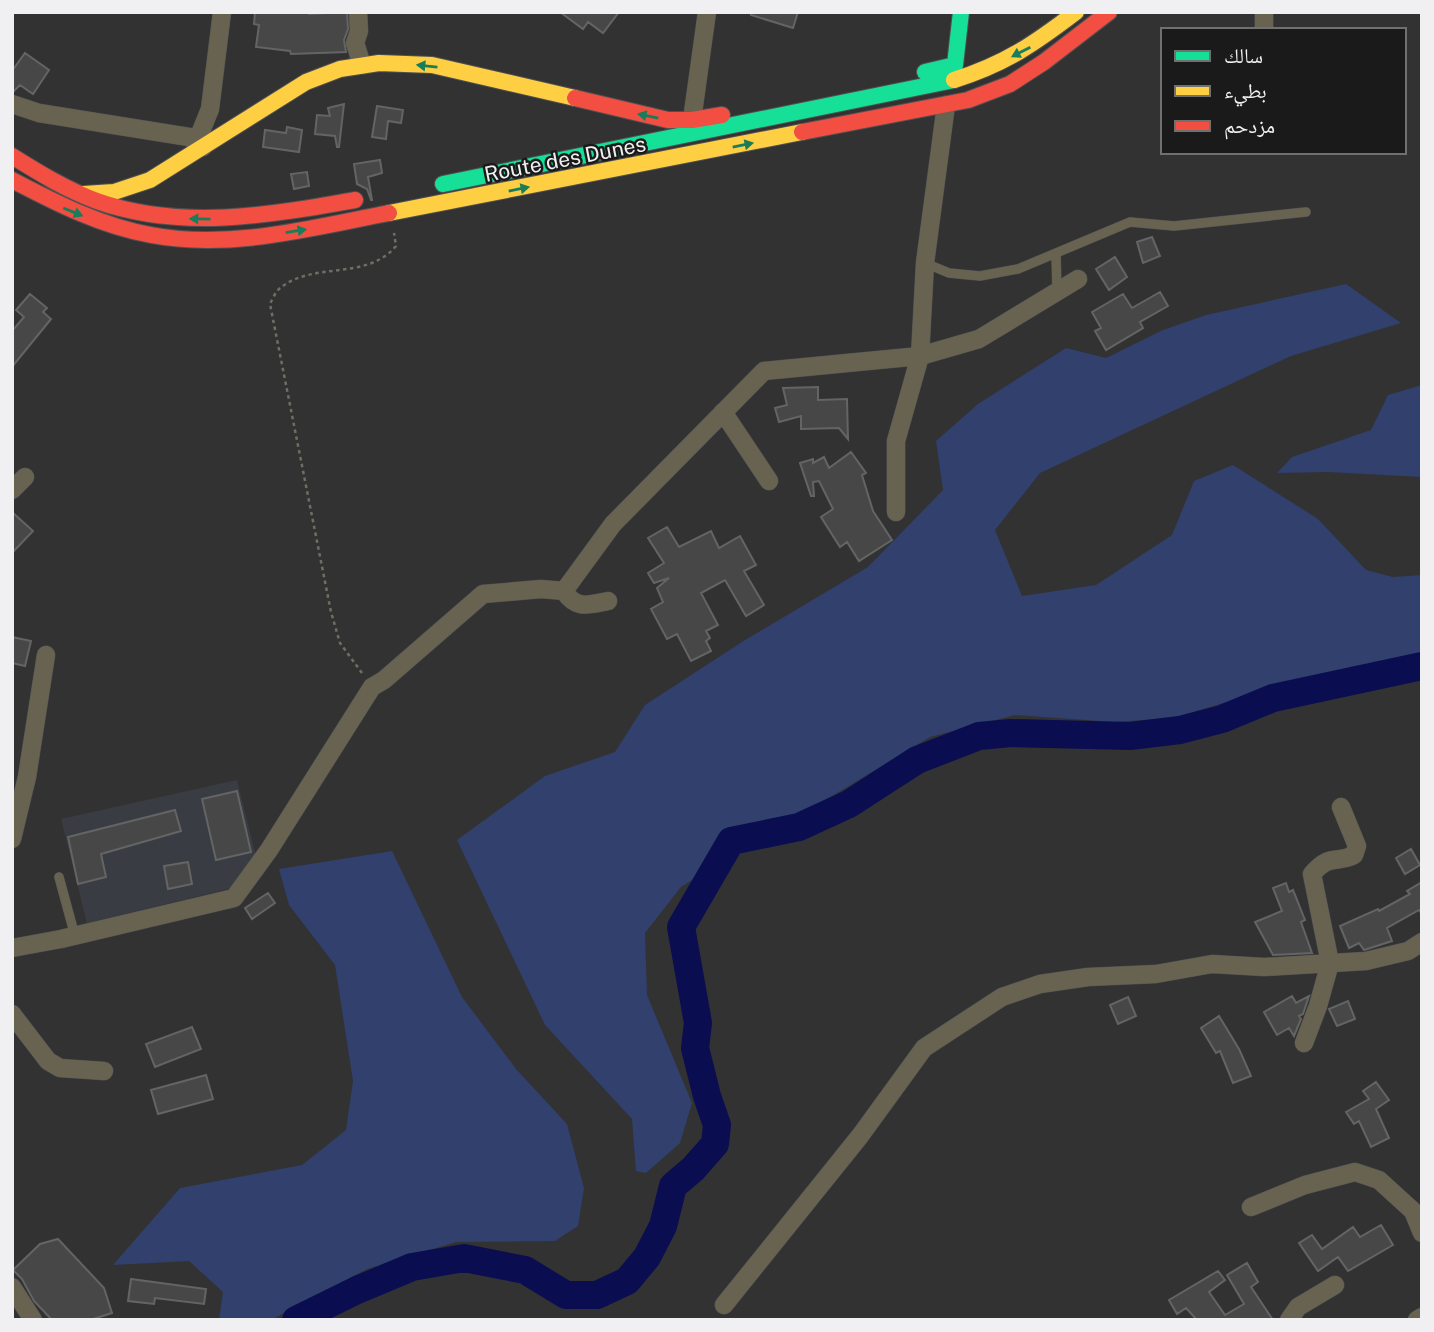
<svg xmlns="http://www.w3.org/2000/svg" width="1434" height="1332" font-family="'Public Sans','Noto Naskh Arabic',sans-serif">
	<rect width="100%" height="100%" fill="#323233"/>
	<path fill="#393c43" d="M237,780L256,856L232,888L87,923L61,819Z"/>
	<path fill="#31406d" d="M1346,284L1401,323L1291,356L1040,473L995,530L1022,596L1096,585L1172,535L1194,481L1233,465L1318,519L1366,570L1393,577L1422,575V657L1280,686L1173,718L1114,722L1015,715L930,737L681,887L645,933L647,995L692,1103L680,1143L646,1173L636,1171L632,1119L545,1025L457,840L545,776L615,752L645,705L745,640L868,567L943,490L936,441L978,404L1066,348L1106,358L1163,330L1206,315Z
		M1422,385V477L1328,472L1277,473L1292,457L1371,430L1388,395Z
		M392,851L462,997L516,1069L567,1124L584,1188L578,1226L555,1241L456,1242L367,1269L271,1320H219L223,1292L189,1261L113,1265L180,1188L302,1165L346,1130L353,1081L335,965L289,905L279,869Z"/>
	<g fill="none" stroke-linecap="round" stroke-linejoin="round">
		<path stroke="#0b0d51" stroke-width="28" d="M296,1320L357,1290L412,1267L464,1258L525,1270L566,1295H597L627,1281L647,1257L663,1226L673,1186L693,1169L715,1144L717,1125L707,1096L695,1048L698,1023L681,927L731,841L799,827L849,804L917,760L979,736L1011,733L1130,736L1180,730L1222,719L1273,698L1422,666"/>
	</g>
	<path fill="#474748" stroke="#636464" stroke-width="2" d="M255,12H309V14L347,12L348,29L344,40L346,52L291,54L290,51L256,47L259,25L254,24Z
		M560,12H619L603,33L588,22L583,29Z
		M751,12H798L793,28L751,15Z
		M25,53L49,70L33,94L20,85L12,93V71Z
		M344,104L339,147H337L335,136L315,134L317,115L330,116L328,108Z
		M377,106L403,110L401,123L388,121L386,139L372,137Z
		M287,127L302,130L299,152L263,147L265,130L286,133Z
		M380,160L382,173L368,177L372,200H371L367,189L357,184L354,164Z
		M307,172L309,186L294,189L291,174Z
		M1152,237L1160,256L1143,263L1137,242Z
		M1115,257L1127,277L1109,290L1096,269Z
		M1160,292L1168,306L1140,322L1143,328L1106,350L1095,331L1101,328L1092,312L1123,294L1132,308Z
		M30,294L47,308L43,312L51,319L12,367V331L24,317L16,310Z
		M818,387V400L847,399L848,439L839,428L801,429V416L779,422L775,408L787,405L783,388Z
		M851,452L866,473L862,475L873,511L892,540L859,561L847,542L840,547L821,517L833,509L819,481L813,482L814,496H811L800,463L813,459V463L824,457L829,468Z
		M12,512L33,531L12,553Z
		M667,527L679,547L711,531L719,548L740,536L756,565L744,571L764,605L746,616L725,580L701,593L718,625L706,631L710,638L706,641L711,651L691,661L677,634L667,639L651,609L663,602L657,588L669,578L654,583L648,573L664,563L648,538Z
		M12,637L31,641L25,666L12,663Z
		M237,791L251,852L216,860L202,799Z
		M175,810L181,831L101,854L106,877L78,884L68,837Z
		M1411,849L1420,865L1405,874L1396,858Z
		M188,862L192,884L168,889L164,866Z
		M1422,882V914L1419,910L1387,928L1392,941L1364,950L1359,943L1349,948L1340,926L1378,909L1379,911L1410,894L1407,891Z
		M1286,883L1289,892L1293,890L1305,920L1301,922L1312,953L1273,955L1255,922L1282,911L1273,888Z
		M268,893L275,903L252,919L245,908Z
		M1292,996L1296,1003L1309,996L1303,1014L1299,1016L1301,1019L1294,1036L1289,1028L1277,1035L1264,1012Z
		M1128,997L1136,1016L1118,1024L1110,1005Z
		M1348,1001L1355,1019L1337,1026L1329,1009Z
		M1219,1016L1239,1049L1251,1076L1233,1083L1220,1051L1216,1053L1201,1028Z
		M192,1027L201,1049L155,1067L146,1044Z
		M206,1075L213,1099L158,1114L151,1090Z
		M1376,1082L1389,1100L1376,1109L1389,1138L1371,1147L1359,1121L1354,1124L1346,1112L1369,1099L1363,1091Z
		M1381,1225L1393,1245L1348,1271L1338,1257L1318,1271L1299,1243L1312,1235L1322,1249L1353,1227L1360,1237Z
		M58,1239L104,1288L112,1313L90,1320H52L34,1301L22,1279L13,1270L40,1244Z
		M1247,1263L1258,1282L1251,1287L1273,1320H1197L1186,1308L1177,1314L1169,1300L1218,1271L1225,1280L1209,1292L1225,1315L1244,1304L1227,1275Z
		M131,1279L206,1289L204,1304L155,1298L154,1304L128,1301Z"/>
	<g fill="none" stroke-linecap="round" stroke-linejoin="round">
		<defs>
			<path id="lane" d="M1056,254L1057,292
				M925,263L949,273L980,276L1018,269L1130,222L1174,226L1306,212
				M59,877L75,936"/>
			<path id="street" d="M358,12L359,31L355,43L362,65
				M1264,12V30
				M12,104L39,113L189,137L203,147
				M692,120L707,12
				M197,141L210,109L222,12
				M723,412L769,481
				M12,490L25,477
				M896,512V441L920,356L925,263L946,105
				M564,591L613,524L764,371L920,356L979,339L1078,279
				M564,591C576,610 589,605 608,601
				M12,839L27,777L46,655
				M12,948L61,939L234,898L269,850L372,687L384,680L483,594L541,589L564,591
				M12,1014L48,1061L60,1068L104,1071
				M1304,1043L1318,1006L1330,963L1312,874C1330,853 1336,864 1354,855L1357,846L1341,807
				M1251,1207L1305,1185L1355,1172L1379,1180L1413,1211L1422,1233
				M12,1287L33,1320
				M724,1305L860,1136L924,1048L1002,997L1040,984L1088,977L1156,974L1212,964L1264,967L1366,961L1408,951L1422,942
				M1289,1320L1298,1307L1335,1285
				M1417,1320L1422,1317"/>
			<path id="fast" d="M925,72L955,65L961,12
				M443,184L954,80"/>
			<path id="slow" d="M954,80C1005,64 1034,44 1076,12
				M84,194L114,192L150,180L306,82L340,69L379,63L432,65L575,98
				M389,213L802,132"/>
			<path id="jam" d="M575,98L668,120H692L722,115
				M802,132L968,100L1010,84L1044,62L1109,12
				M12,156C39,173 67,190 97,201C181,231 270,215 355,200
				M12,180C56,203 101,226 151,235C230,250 311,228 389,213"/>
		</defs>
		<use href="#lane" stroke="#505052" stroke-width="10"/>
		<use href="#street" stroke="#505052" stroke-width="19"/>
		<use href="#fast" stroke="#505052" stroke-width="18"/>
		<use href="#slow" stroke="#505052" stroke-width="18"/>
		<use href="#jam" stroke="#505052" stroke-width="18"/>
		<path stroke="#706e63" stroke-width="2.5" stroke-dasharray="3.5 3.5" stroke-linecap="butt" d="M362,673L340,643L331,612L270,304C272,300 275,293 278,290C310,260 366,282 396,246L394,233"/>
		<use href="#lane" stroke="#686351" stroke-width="9"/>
		<use href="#street" stroke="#686351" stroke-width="18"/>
		<use href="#fast" stroke="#16e098" stroke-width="16"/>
		<use href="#slow" stroke="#ffcf43" stroke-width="16"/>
		<use href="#jam" stroke="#f24e42" stroke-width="16"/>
	</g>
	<defs><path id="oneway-solid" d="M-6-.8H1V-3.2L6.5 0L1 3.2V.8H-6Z" transform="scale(1.75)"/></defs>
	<g fill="#187d5a">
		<use href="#oneway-solid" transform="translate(1021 52) rotate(153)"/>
		<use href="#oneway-solid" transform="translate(427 66) rotate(-174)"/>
		<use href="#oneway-solid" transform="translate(648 116) rotate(-168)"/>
		<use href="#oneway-solid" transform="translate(743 145) rotate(-11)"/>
		<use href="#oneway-solid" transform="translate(519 189) rotate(-11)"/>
		<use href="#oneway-solid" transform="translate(73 212) rotate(22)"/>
		<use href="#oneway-solid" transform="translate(200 219) rotate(-179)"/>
		<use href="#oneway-solid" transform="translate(296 231) rotate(-9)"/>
	</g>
	<g text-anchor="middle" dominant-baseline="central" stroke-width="5" stroke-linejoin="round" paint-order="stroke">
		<g font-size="21" fill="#f0f0f2" stroke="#1a1a1b">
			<text transform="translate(565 159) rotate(-11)">Route des Dunes</text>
		</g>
	</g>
	<rect width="1434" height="1332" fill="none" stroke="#f0f0f2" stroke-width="28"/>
	<rect x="1161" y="28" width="245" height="126" fill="#1a1a1b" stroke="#707071" stroke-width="2"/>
	<rect x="1175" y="51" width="35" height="10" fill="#16e098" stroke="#707071" stroke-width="2"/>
	<text x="1224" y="63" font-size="21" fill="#f0f0f2">سالك</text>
	<rect x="1175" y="86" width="35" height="10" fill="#ffcf43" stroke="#707071" stroke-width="2"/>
	<text x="1224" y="98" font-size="21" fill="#f0f0f2">بطيء</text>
	<rect x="1175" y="121" width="35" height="10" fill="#f24e42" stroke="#707071" stroke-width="2"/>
	<text x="1224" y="133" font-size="21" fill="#f0f0f2">مزدحم</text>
</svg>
